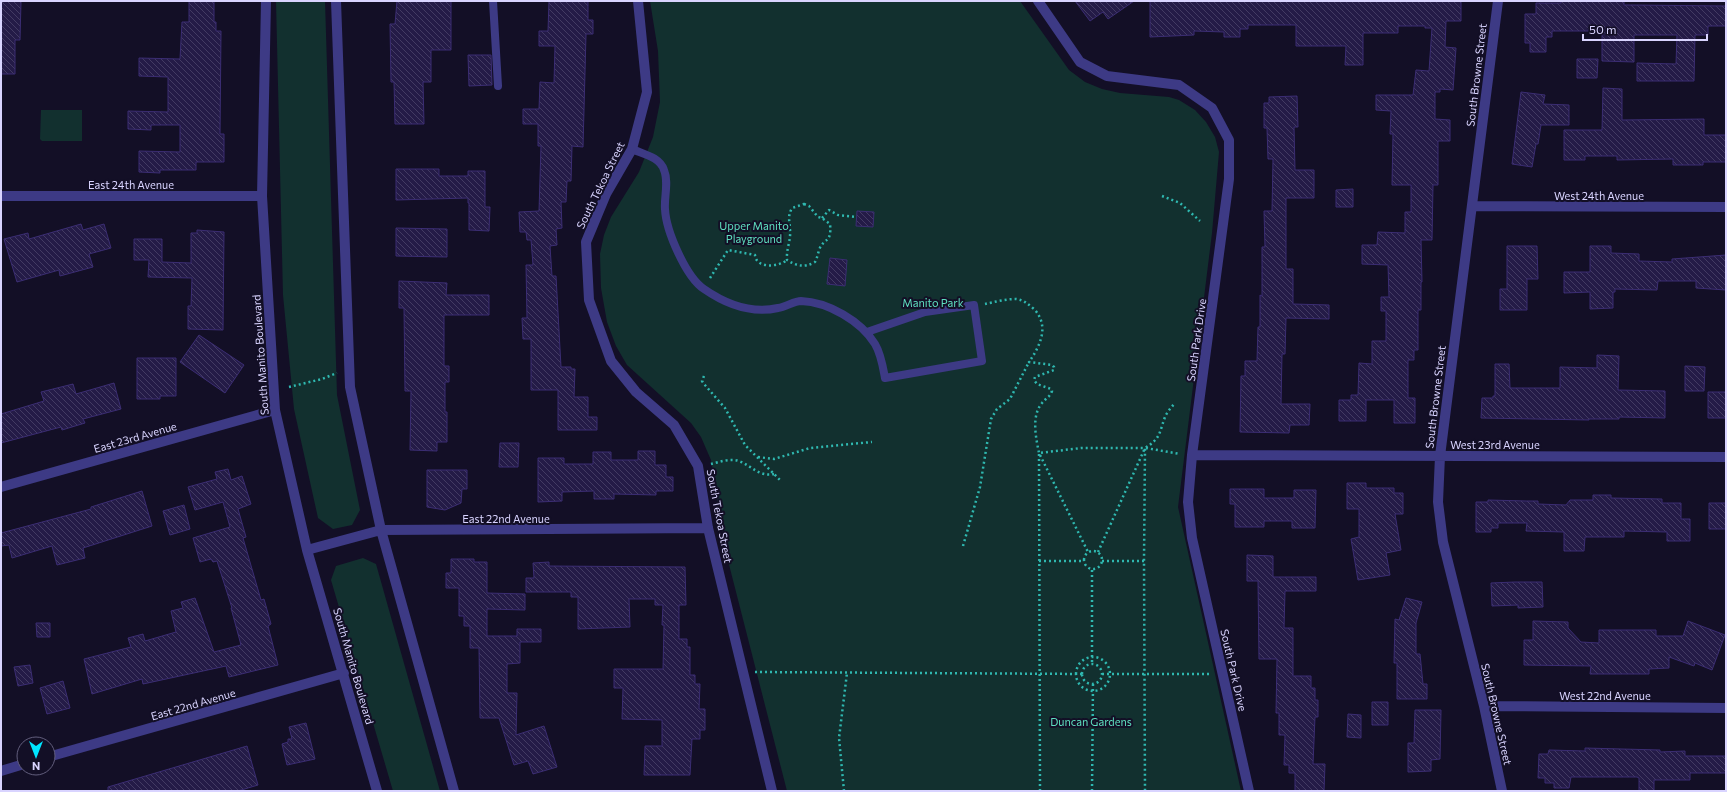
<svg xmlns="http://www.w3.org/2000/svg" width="1727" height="792" font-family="Commissioner,sans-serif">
	<defs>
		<pattern id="building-back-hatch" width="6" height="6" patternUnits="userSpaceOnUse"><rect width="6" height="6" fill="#241b47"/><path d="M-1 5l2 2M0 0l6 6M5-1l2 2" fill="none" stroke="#433b63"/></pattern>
	</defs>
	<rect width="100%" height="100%" fill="#130f26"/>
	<path fill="#12302f" d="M276,1H325L337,395L360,510L352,525L333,529L318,518L294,409L283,295Z
		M650,1H1020L1069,70L1085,82L1102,89L1120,93L1169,97L1179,100L1195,110L1206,122L1215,137L1219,152L1212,233L1178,507L1241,791H787L724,545L711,460L701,437L691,423L627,365L616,346L607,322L601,288L600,254L604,235L611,217L639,172L653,137L660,102L658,51Z
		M41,110H82V141H42L40,139Z
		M363,558L376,564L440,791H393L331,580L336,566Z"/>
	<path fill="url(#building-back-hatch)" stroke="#3b2d73" d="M1,1H21L20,40H15V74H1Z
		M189,1H214V22H216V31H221L220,134H224V162H196V170H160V173L139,172V151L180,152V125H151V130L128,129V111L168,112V77L139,76V58L180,59L182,22H189Z
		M397,1H451V50H431V82H423L424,124H395L394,82H391L390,24H395Z
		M549,1H588V20H593V34H586L583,147L572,146L571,181H567L566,202H561L562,228L556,229L557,245L550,246L552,276H556L561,367H571V369H575L574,397H588V417H597V430H558V390H531V339H523L522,318H527L526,265H533L531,240H527L526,232H520L519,212L539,211L541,146H538V124H523V109H539L540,82L554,83L555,46H539V31H548Z
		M1075,1H1134L1108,19L1103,12L1090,21Z
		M1150,1H1461V21H1446L1445,47L1456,48L1453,90L1440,89V92H1435V119L1450,120V141H1438V185H1433L1432,240H1421L1422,282H1421V310H1418V350H1414V360H1408V398H1415V423H1394V400H1366V421H1339V400H1351V395H1358L1359,363L1372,364V341H1386V311H1381V297H1389L1388,265L1362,264V245H1377L1378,232L1405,233V212H1411V185H1392L1393,134H1390L1391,111L1376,110V95H1413L1416,70L1429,71L1432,28H1425V26H1398V33H1363V65H1345L1346,46H1296V25H1248V29H1240V37H1224V32L1194,31V35L1150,37Z
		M1561,1H1624V5H1633L1726,6V26H1708V35H1695L1694,81H1637V63L1676,64L1677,35H1634V62L1602,61V31H1552V37H1546V52H1530V43H1525V14H1536V3H1561Z
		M468,55H491L492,85L469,86Z
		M1577,59H1598L1597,78H1577Z
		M1603,88L1622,89V120L1704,119V135H1726V162H1703V165H1673V159L1617,160V156H1585V160H1564V130H1602Z
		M1521,92L1545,95L1543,104L1569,105V125H1541L1538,144H1536L1532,167L1512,164Z
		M1297,96L1298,127H1294L1295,170H1314V198H1286V269H1293V304L1329,305V319L1286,318L1285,354H1282L1281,404H1310L1309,425H1290L1289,433L1240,432L1241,376H1245V361H1257L1258,327H1260V295L1262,296V247H1265L1264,211H1272L1273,159H1268L1267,128H1264V103H1269V97Z
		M396,169H439V176H468V171H485V207H490L489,231L469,230V203H468V198L396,200Z
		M1353,189V207H1336V190Z
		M857,211L874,212L873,227L856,226Z
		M81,224L83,230L104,224L111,248L89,254L93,267L60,276L59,270L17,282L4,239L28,233L29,239Z
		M396,228L447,229V257L396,256Z
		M197,230L224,232L223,330L188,329V306H191L192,278L148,277L149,260H134V239H162V262L191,263V233H197Z
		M1507,246H1537L1538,279H1527V310H1500V289H1507Z
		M1590,246H1611V253L1639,254V261L1672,262V259L1726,255V290L1696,288V281H1658L1657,290L1615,289V292H1613V308L1590,309V292L1564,293V272H1590Z
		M830,258L847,260L845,286L827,284Z
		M399,281L447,283L446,295H489V315H444V366H449V382H445V412H447V442H437V451L410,450L411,391H405L404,308H399Z
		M199,335L244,365L225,393L180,362Z
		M1597,355L1619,356L1618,390L1665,391V418L1619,417V419H1589V420L1481,418L1482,398H1493V396H1495V364H1509L1510,388H1560V367L1597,368Z
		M137,358H176V396H160V399H137Z
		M1685,366L1705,367L1704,391H1685Z
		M114,383L121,409L83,419L85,423L62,430L61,427L1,443V414L44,401L41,392L73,384L76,394Z
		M1708,392H1726V418H1708Z
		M500,443H519L518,467H499Z
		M638,451H655V465H666V477H673V491H656V495L614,494V499H594V491L562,492V501L538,502V458H564V464H593V452H611V460H638Z
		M228,469L231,480L242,476L251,504L238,509L246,537L243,538L261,600L264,599L271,624L268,626L278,665L229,677L226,666L143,684L142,679L92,694L84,659L131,647L128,638L143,634L145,641L176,632L171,611L183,608L181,602L195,598L214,652L241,645L231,608H232L217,561L213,562L211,559L200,562L193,538L230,527L223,502L195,510L188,487L217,479L215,472Z
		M427,470H467V489H462L461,503L445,510L427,507Z
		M1347,483H1366V488H1394V493H1403V514H1395L1401,550L1386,553L1390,575L1358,580L1351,539L1359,537V509H1347Z
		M1230,489H1264V498H1294V490H1316L1315,528H1292V521H1264V527H1235V504H1230Z
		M142,491L152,526L83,548L85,558L57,565L52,546L12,558L9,545L1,546V533L91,509V507Z
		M1593,495H1611V498L1662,499V503H1681V519H1690V541H1667V532L1624,531V537H1585L1584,551H1564V532L1526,531L1527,523H1498V528H1491V532H1476V502H1488V500L1527,501H1538V504L1566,505L1570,500H1593Z
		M1709,503H1726V529H1709Z
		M184,505L190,529L170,535L163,511Z
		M1247,555L1273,556V577H1316V591H1285L1284,628H1293V676H1311V688H1315V700H1318V717H1315L1313,764H1325L1324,791H1295V773H1289V765H1284L1285,735H1279V713H1276L1277,659H1259L1258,581H1247Z
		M451,559H474V562H487V593L525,594V610L487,609V636H517V629H541V642H520V663L507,664V693H517L516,735L544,726L557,767L533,774L528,761L514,765L499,718H480L479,648H470V626H464V616H459V588H446V573H451Z
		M549,562V566L685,567L686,605H679V639H687V647H690V675H695V684H700L699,709H705V730H700V739H692L690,775H644L645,746H662V720L622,719L623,688H614V669H663L664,625H662L663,605H655V599H629L630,627L578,629V597H571V592H526V578H534L533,563Z
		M1515,582H1542L1543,607L1518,608V605L1492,606L1491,583Z
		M1406,598L1422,602L1416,623V654H1420L1423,684H1427V699H1397V663H1394L1395,619L1399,620Z
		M1533,621L1568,622V628L1581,642L1599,643V630H1656V636H1683L1688,621L1725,635L1712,670L1695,663L1694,666L1669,657V668L1649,669V674H1590L1591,666L1524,665V640H1533Z
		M36,623H50V637H37Z
		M30,665L33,683L18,686L14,667Z
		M63,681L70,708L47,714L40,688Z
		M1372,702H1388V725H1372Z
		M1415,710H1441L1440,759L1431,760V771L1408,772V743H1414Z
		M1348,714L1361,715V738L1347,737Z
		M306,723L315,759L287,765L282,744L288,742V739H292L289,727Z
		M247,746L258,785L238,791H108V787Z
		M1585,748L1660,750V752L1685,751V756H1726V773H1690V780H1654V791H1639V778L1637,777H1571L1569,788H1554V783H1545V778H1538L1539,754H1548L1549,750L1585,751Z"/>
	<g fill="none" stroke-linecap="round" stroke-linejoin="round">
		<path stroke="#2fb8b0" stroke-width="2.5" stroke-dasharray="2 3" stroke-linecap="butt" d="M1162,196L1180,203L1200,221
			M804,204L809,206L818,217L822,218L830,224C832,244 824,237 819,250C818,254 817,258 815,262C804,268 797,266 787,260C786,250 791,240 790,231C790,221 787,217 792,208Z
			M822,218L829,210L838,215L856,217
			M710,278L728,250L755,255C756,269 779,267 787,260
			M985,304C994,302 1006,299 1016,299C1024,300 1028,304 1034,309C1050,326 1040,346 1029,362L1052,365L1054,367V370L1035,377L1034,380L1037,384L1051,389L1052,391C1050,397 1046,398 1042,403C1031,416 1036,438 1039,453L1088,552
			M704,376L702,381L704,384L725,408L745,445L781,481
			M289,387L322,379L337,373
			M1146,448L1180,454
			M758,457L774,459L810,448L872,442
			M711,464C719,462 730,458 739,461C752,466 759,477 774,474
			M963,546L980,487L991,419L997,409L1010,399L1029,362
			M1084 560a9 9 0 1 1 18 0a9 9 0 1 1-18 0Z
			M1098,552L1145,448C1161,438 1159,433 1165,417C1167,412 1171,408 1174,404
			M1039,561H1083
			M1102,561H1144
			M1092,570V664
			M1076 674a17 17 0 1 1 34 0a17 17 0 1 1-34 0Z
			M1082 674a10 10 0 1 1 20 0a10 10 0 1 1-20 0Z
			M755,672L1083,674
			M1102,674H1210
			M844,791L839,738L847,673
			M1040,791L1039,453L1081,448H1145L1144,561L1145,791
			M1092,791L1093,683"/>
		<path stroke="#3d3a85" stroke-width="8" d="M493,1L498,86
			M632,149C643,154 660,157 664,170C669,182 664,197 665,209C666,231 686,277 704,289C727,305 751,314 778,308C786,307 794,301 801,301C828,302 861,321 875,344C881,354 883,367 885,378L982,361L974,305L925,312L867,332"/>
		<path stroke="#3d3a85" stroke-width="10" d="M266,1L262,196L275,410L307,550L377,791
			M336,1L350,387L381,530L454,791
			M638,1L647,92L632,149L606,194L586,242L589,300L611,361L636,392L674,425L698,466L708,528L772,791
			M1038,1L1080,62L1107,76L1179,85L1212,108L1229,140V179L1192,455L1188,502L1192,538L1249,791
			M1498,1L1440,456L1438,502L1443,542L1484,706L1502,791
			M1,196H262
			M1472,206L1726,207
			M1192,455L1726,457
			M1,487L275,410
			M307,550L381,530L708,528
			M1484,706L1726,708
			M48,757L344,673
			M1,771L24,764"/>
	</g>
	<g text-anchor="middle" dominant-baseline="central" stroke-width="4" stroke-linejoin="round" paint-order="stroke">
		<g font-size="11" fill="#d9d4ff" stroke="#130f26">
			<text transform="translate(1476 75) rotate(-83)">South Browne Street</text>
			<text x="131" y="184">East 24th Avenue</text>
			<text transform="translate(600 185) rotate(-64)">South Tekoa Street</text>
			<text x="1599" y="195">West 24th Avenue</text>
			<text transform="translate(1196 340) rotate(-82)">South Park Drive</text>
			<text transform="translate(260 355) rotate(-94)">South Manito Boulevard</text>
			<text transform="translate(1435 397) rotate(-83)">South Browne Street</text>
			<text transform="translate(135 437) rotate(-16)">East 23rd Avenue</text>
			<text x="1495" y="444">West 23rd Avenue</text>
			<text transform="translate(720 516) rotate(79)">South Tekoa Street</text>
			<text x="506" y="518">East 22nd Avenue</text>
			<text transform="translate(354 666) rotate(74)">South Manito Boulevard</text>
			<text transform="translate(1234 670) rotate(77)">South Park Drive</text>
			<text x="1605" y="695">West 22nd Avenue</text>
			<text transform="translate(193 704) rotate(-16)">East 22nd Avenue</text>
			<text transform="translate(1497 714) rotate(77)">South Browne Street</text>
		</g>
		<g font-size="11" fill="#5fe0c0" stroke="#130f26">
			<text x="754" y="225">Upper Manito<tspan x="754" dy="13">Playground</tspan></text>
			<text x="933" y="302">Manito Park</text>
			<text x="1091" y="721">Duncan Gardens</text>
		</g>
	</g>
	<rect width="1727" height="792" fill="none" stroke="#d9d4ff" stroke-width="4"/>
	<g transform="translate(36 756) rotate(180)"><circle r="19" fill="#130f26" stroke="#625e7d"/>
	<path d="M0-3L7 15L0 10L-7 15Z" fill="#00e5ff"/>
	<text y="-6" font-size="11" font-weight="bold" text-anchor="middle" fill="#d9d4ff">N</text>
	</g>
	<path d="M1583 34v6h124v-6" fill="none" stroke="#d9d4ff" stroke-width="2"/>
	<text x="1589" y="34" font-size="12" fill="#d9d4ff" stroke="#130f26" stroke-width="3" paint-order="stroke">50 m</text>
</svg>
